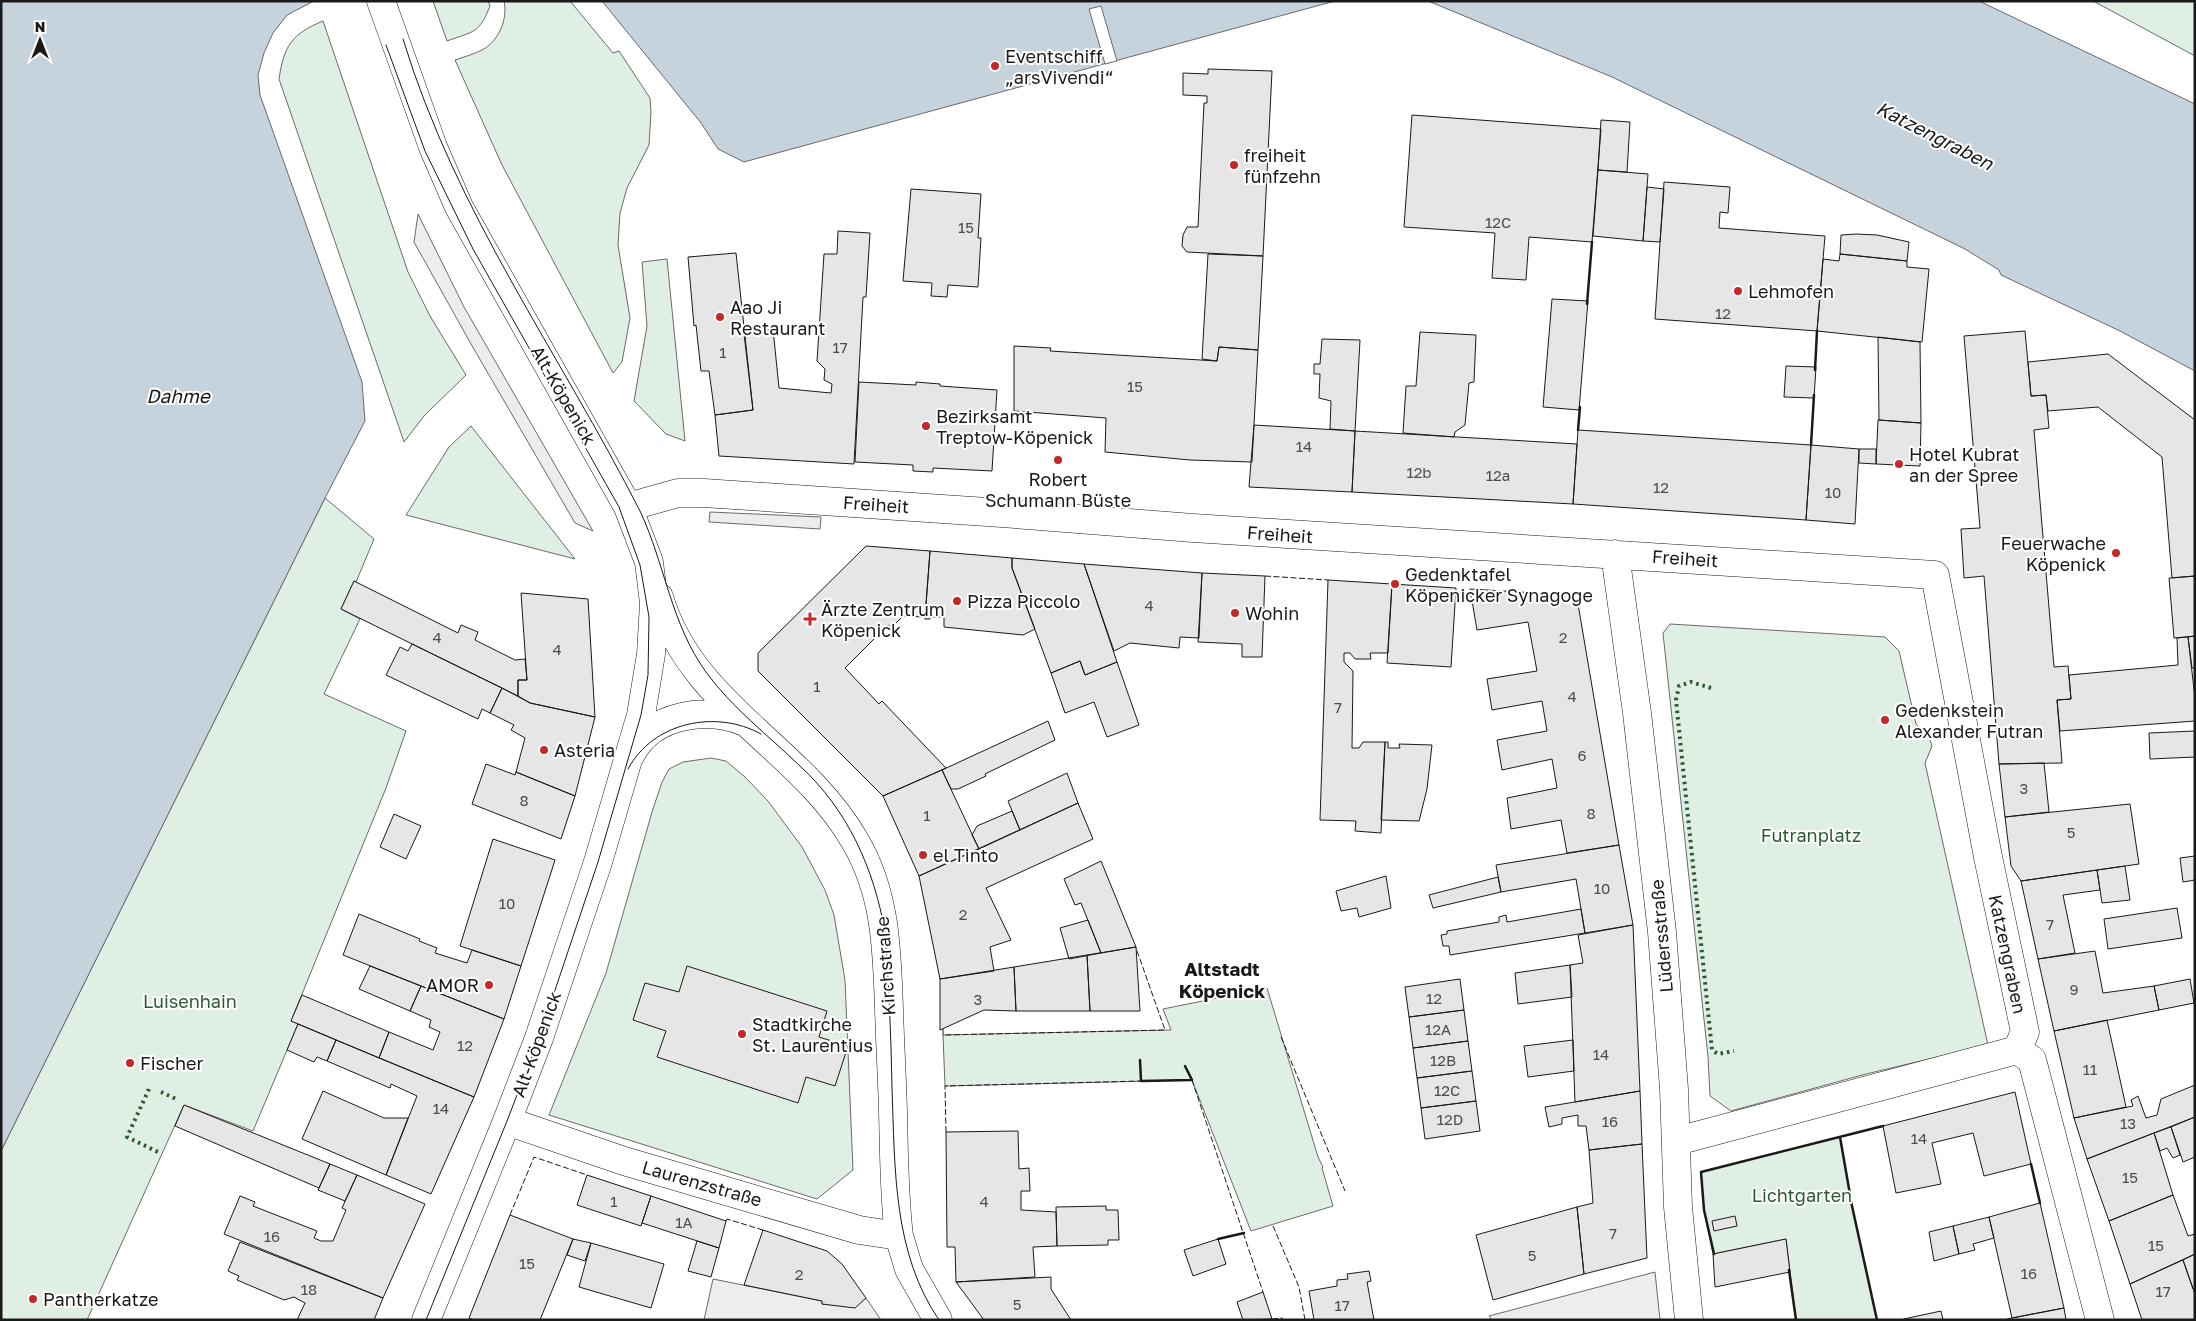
<svg xmlns="http://www.w3.org/2000/svg" width="2196" height="1321" font-family="'Golos Text',sans-serif">
	<rect width="100%" height="100%" fill="#fff"/>
	<path fill="#e0efe3" stroke="#6a6a6a" d="M433,1H488L490,6C479,34 474,31 447,41Z
		M504,1H570L613,53L619,51L650,98L651,112L649,145L627,188L620,213L618,245L630,318L622,362L613,373L502,165L455,60C464,57 474,54 482,50C499,41 508,19 504,1Z
		M2093,1H2195V56L2108,9Z
		M323,21L408,272L430,316L466,375L424,416L404,442L279,79C284,45 292,34 323,21Z
		M667,259L685,441L666,434L634,401L647,326L642,262Z
		M471,426L575,559L406,515L449,447Z
		M325,498L374,539L356,582L354,581L341,609L360,619L324,694L406,731L386,788L291,1021L298,1024L253,1131L184,1105L87,1320H1V1151Z
		M1670,624L1885,637L1899,651L1916,724L1929,737L1932,746L1925,763L1988,1045L1866,1074L1731,1111L1710,1096L1708,1057L1663,633Z
		M711,758L726,761L745,777L768,801L802,847L825,890L834,915L845,980L853,1170L817,1199L549,1115L606,973L652,812L662,782L669,769L683,762Z
		M1267,988L1318,1157L1323,1167L1322,1168L1333,1206L1251,1231L1192,1080L945,1086L943,1035L1171,1030L1163,1009Z
		M1840,1137L1852,1206L1877,1320H1796L1786,1239L1713,1254L1704,1210L1701,1172Z"/>
	<path fill="#ededed" stroke="#6a6a6a" d="M418,214L464,307L593,531L575,523L471,344L414,242Z
		M710,512L821,517L820,529L709,522Z
		M1655,1272L1660,1320H1492L1489,1316Z
		M713,1279L822,1301V1304L855,1307L866,1298L881,1320H704Z"/>
	<path fill="#c6d2dc" stroke="#6a6a6a" d="M1,1H314L287,15L273,33L264,53L258,75L260,95L362,382L365,421L325,498L1,1151Z
		M602,1H1335L744,162L718,149L701,123Z
		M1428,1H1979L2195,104V371L2118,330L2001,275L1999,270L1965,249L1612,77Z"/>
	<path fill="#fff" stroke="#6a6a6a" d="M1101,6L1117,61L1105,64L1089,9Z"/>
	<path fill="#e6e6e6" stroke="#1a1a1a" d="M1208,69L1272,71L1263,256L1187,252L1182,246L1183,235L1187,227H1198L1204,103H1207V96L1183,95V73L1208,74Z
		M1412,115L1601,129L1592,242L1529,237L1526,280L1492,278L1495,233L1404,227Z
		M1601,120L1630,122L1627,172L1598,170Z
		M1598,170L1648,174L1643,241L1593,236Z
		M1664,182L1730,187L1728,213L1720,212L1719,228L1825,236L1817,331L1655,319Z
		M1647,187L1664,189L1660,242L1643,241Z
		M911,189L981,194L978,238H981L978,287L948,285L947,297L931,296L932,283L903,281Z
		M838,231L870,233L866,297H863L854,464L719,456L715,415L753,410L744,334L773,329L779,388L831,393L832,384L824,380L825,369L817,361L824,254H837Z
		M1856,234L1877,235L1909,242L1907,261L1840,254L1841,235Z
		M736,253L753,410L715,415L709,371H701L696,325L694,326L688,257Z
		M1208,254L1263,256L1258,350L1219,347L1217,361L1202,359Z
		M1840,254L1907,261V267L1929,269L1922,342L1817,331L1823,259L1839,261Z
		M1552,299L1588,301L1579,410L1543,407Z
		M2025,331L2031,396L2046,395L2049,428L2034,430L2054,667L2068,666L2071,699L2057,700L2062,763L1999,764L1984,576L1964,578L1961,529L1980,528L1964,336Z
		M1420,332L1476,335L1474,382L1469,383L1465,425L1455,432L1454,437L1403,433L1406,386H1416Z
		M1878,337L1920,342L1921,423L1879,420Z
		M1322,339L1360,340L1355,431L1330,429L1331,401L1319,398L1320,374H1314V364H1320Z
		M1014,346L1051,348L1050,351L1217,361L1219,347L1258,350L1252,462L1190,460L1105,452L1106,418L1014,411Z
		M2108,354L2195,420V576L2172,578L2162,457L2098,407L2048,411L2046,395L2031,396L2028,362Z
		M1786,366L1816,367L1814,398L1784,397Z
		M859,382L916,385V382L940,384V386L997,390L992,471L933,468V472L913,471V465L855,462Z
		M1878,420L1921,423L1920,466L1876,464Z
		M1254,425L1355,431L1352,492L1249,487Z
		M1578,430L1811,445L1806,520L1573,504Z
		M1355,431L1577,444L1573,504L1352,492Z
		M1811,445L1859,449L1855,524L1806,520Z
		M1859,449H1876V464L1859,463Z
		M866,546L930,551L925,617L903,616L892,627L888,625L845,668L879,704L882,701L946,768L883,796L758,671V653Z
		M930,551L1012,558V568L1035,629L1023,635L944,627V617H930V619H925Z
		M1012,558L1084,564L1117,662L1085,675L1080,661L1051,673L1012,568Z
		M1084,564L1202,573L1199,638L1180,637L1179,648L1130,643L1114,651Z
		M1202,573L1265,576L1262,657H1242V644L1198,642Z
		M2195,576V636L2174,638L2169,578Z
		M1328,580L1392,584L1388,653H1370L1371,659H1355L1350,653H1344V662L1353,671L1352,748H1359L1363,742H1385L1381,833L1355,831L1356,821L1320,820Z
		M354,581L458,633L461,625L478,632L475,640L515,660L525,659L527,680H518V696L341,609Z
		M1392,584L1456,588L1451,667L1387,663Z
		M1470,589L1570,595L1572,605L1578,604L1619,845L1567,853L1561,820L1511,829L1507,798L1557,788L1552,759L1502,770L1497,740L1547,731L1542,701L1492,710L1487,679L1537,671L1528,622L1477,630Z
		M521,593L588,599L595,717L530,703L518,696V680H527Z
		M2195,636V668H2192L2188,637Z
		M2188,637L2195,698V721L2060,731L2057,700L2071,699L2069,675L2178,665L2177,638Z
		M412,644L502,688L490,713L482,709L478,719L386,675L400,647L408,651Z
		M1080,661L1085,675L1117,662L1139,725L1107,737L1094,702L1065,713L1051,673Z
		M502,688L530,703L595,717L575,796L516,772L525,738L511,730L514,725L490,713Z
		M1048,721L1055,740L985,774L986,776L958,789H951L942,770Z
		M2195,731V757L2150,759L2149,733Z
		M1385,742H1388V748H1400L1399,744L1432,745L1427,789L1419,821L1381,820Z
		M2044,763L2049,812L2005,817L1999,764Z
		M486,764L515,775L516,772L575,796L561,839L472,804Z
		M942,770L979,849L919,876L883,796Z
		M1067,773L1078,803L1020,830L1008,801Z
		M1078,803L1093,839L986,888L1011,940L990,947L994,971L940,979L919,876Z
		M2130,804L2139,864L2021,881L2011,866L2005,817Z
		M1012,811L1020,830L979,849L972,835L977,826Z
		M394,814L421,826L406,859L380,847Z
		M493,839L555,860L521,966L460,946Z
		M1619,845L1633,925L1585,933L1576,879L1501,892L1496,865Z
		M2195,856V880L2183,882L2180,858Z
		M1101,861L1136,947L1101,953L1081,903L1075,905L1064,879Z
		M2125,866L2130,900L2102,903L2097,870Z
		M2097,870L2100,890L2063,895L2075,953L2038,959L2021,881Z
		M1386,876L1391,908L1359,917L1357,908L1341,911L1336,891Z
		M1498,877L1501,892L1433,908L1429,895Z
		M2177,908L2182,938L2108,949L2104,919Z
		M1581,909L1585,933L1450,955L1449,946H1443L1441,935L1447,934V931L1499,922V917L1506,915L1507,922Z
		M359,914L420,939L419,941L437,948L435,953L467,963L472,950L521,966L504,1019L343,955Z
		M1088,920L1101,953L1069,959L1060,928Z
		M1633,925L1640,1091L1575,1102L1570,965L1583,963L1578,935Z
		M1136,947L1140,1011H1090L1087,955Z
		M2095,951L2103,993L2154,986L2159,1010L2054,1031L2038,959Z
		M1087,955L1090,1011H1016L1014,967Z
		M1570,965L1572,997L1518,1004L1515,973Z
		M370,966L421,986L410,1011L359,989Z
		M687,966L827,1011L819,1037L848,1046L835,1086L806,1077L798,1103L657,1057L666,1031L633,1020L645,983L679,992Z
		M1014,967L1016,1011L984,1010L940,1030V979Z
		M1460,979L1464,1010L1409,1017L1405,987Z
		M2190,979L2194,1003L2159,1010L2154,986Z
		M421,986L504,1019L474,1097L379,1058L389,1032L433,1050L440,1032L429,1027L431,1020L410,1011Z
		M302,995L389,1032L379,1058L291,1021Z
		M1464,1010L1468,1041L1413,1048L1409,1017Z
		M2107,1020L2126,1107L2074,1118L2054,1031Z
		M298,1024L336,1040L327,1061L317,1057L314,1062L287,1050Z
		M336,1040L474,1097L431,1194L386,1175L417,1096L391,1084L390,1088L327,1061Z
		M1573,1040L1574,1071L1528,1077L1524,1046Z
		M1468,1041L1472,1071L1417,1078L1413,1048Z
		M1472,1071L1476,1101L1421,1108L1417,1078Z
		M2195,1085V1117L2087,1159L2074,1118L2133,1106L2131,1100L2138,1096L2146,1118L2157,1115L2161,1099Z
		M323,1091L384,1118H408L386,1175L302,1139Z
		M1640,1091L1642,1144L1589,1150L1586,1126H1578V1115L1562,1118V1124L1549,1127L1545,1107Z
		M2015,1092L2031,1164L1984,1176L1973,1133L1932,1143L1941,1184L1896,1193L1883,1126Z
		M1476,1101L1480,1131L1425,1139L1421,1108Z
		M184,1105L330,1164L319,1188L175,1126Z
		M2195,1117V1157L2183,1162L2171,1127Z
		M2171,1127L2180,1155L2173,1158L2167,1148L2160,1151L2154,1133Z
		M1018,1131L1019,1169L1029,1168L1030,1191H1021V1210L1056,1212L1057,1246L1033,1247L1035,1277L956,1282L955,1247H947L946,1132Z
		M2154,1133L2173,1195L2109,1221L2087,1159Z
		M1642,1144L1647,1258L1584,1274L1577,1207L1593,1203L1589,1150Z
		M330,1164L357,1175L345,1201L318,1190Z
		M357,1175L425,1204L383,1298L224,1234L240,1196L255,1202L253,1206L317,1231L314,1238L321,1241H333L346,1210L342,1208Z
		M587,1175L651,1196L641,1226L577,1205Z
		M2173,1195L2188,1236L2195,1234V1254L2130,1284L2109,1221Z
		M651,1196L726,1221L719,1248L642,1223Z
		M2040,1203L2064,1308L2012,1318L1989,1217Z
		M1106,1206V1210H1118L1119,1240H1108V1245L1057,1246L1056,1207Z
		M1577,1207L1584,1274L1493,1300L1476,1235Z
		M510,1215L573,1239L540,1320H474L469,1318Z
		M1735,1216L1737,1226L1714,1231L1712,1221Z
		M1989,1217L1994,1238L1973,1244L1975,1250L1959,1254L1953,1226Z
		M1953,1226L1959,1254L1934,1261L1929,1232Z
		M763,1230L827,1251L842,1264L866,1298L855,1308L822,1304V1301L744,1285Z
		M573,1239L591,1243L585,1261L567,1255Z
		M1218,1239L1226,1264L1193,1276L1184,1250Z
		M1786,1239L1790,1272L1715,1287L1713,1254Z
		M697,1241L719,1248L711,1277L688,1271Z
		M240,1242L383,1298L374,1320H297L305,1303L294,1297L284,1300L237,1280L239,1276L228,1271Z
		M591,1243L664,1264L651,1308L579,1287Z
		M2195,1254V1289H2193L2183,1260Z
		M2183,1260L2195,1294V1320H2142L2130,1284Z
		M1369,1271L1371,1281L1367,1282L1374,1320H1314L1309,1291L1337,1286V1280L1348,1279L1347,1274Z
		M1051,1277V1289L1071,1320H984L956,1282Z
		M1263,1292L1272,1319L1243,1320L1237,1302Z
		M2064,1308L2066,1320H2003L2012,1318Z
		M1941,1311L1943,1320H1900L1913,1317Z"/>
	<g fill="none" stroke-linecap="round" stroke-linejoin="round">
		<defs>
			<path id="minor" d="M381,1L433,147L459,207L628,507L649,562L654,603L651,654L641,715L598,862L539,1038L507,1121L426,1320
				M628,507L678,493H704L1002,513L1193,528L1935,575L1988,857L2025,1032L2017,1050
				M1615,554L1637,713L1662,932L1674,1089L1678,1207L1689,1320
				M659,597C691,706 801,747 855,841C886,893 887,951 889,1009C890,1043 892,1077 893,1111C894,1152 894,1195 899,1236L909,1269L938,1320
				M631,754C652,714 706,706 745,722
				M2017,1050L2032,1060L2100,1320
				M507,1121L624,1161L859,1230L899,1236
				M1677,1141L2017,1050"/>
		</defs>
		<use href="#minor" stroke="#1a1a1a" stroke-width="29"/>
		<use href="#minor" stroke="#fff" stroke-width="28"/>
		<path stroke="#1a1a1a" stroke-width="1" d="M403,39C456,213 559,352 640,511C665,564 671,624 706,672C732,708 769,736 800,766C848,810 874,869 885,932C889,984 891,1036 892,1088C895,1169 893,1253 939,1320
			M386,45L425,151L473,249L619,507L640,565L649,617L648,675L641,715L598,862L539,1038L507,1121L426,1320
			M628,769C653,722 716,709 761,734"/>
		<path stroke="#2b5a34" stroke-width="4" stroke-dasharray="2.5 4" stroke-linecap="butt" d="M1711,688L1691,682L1679,686L1676,700L1712,1050L1718,1054L1734,1051
			M149,1089L127,1137L160,1153
			M161,1092L176,1099"/>
		<path stroke="#1a1a1a" stroke-width="1" stroke-dasharray="6 2.5" stroke-linecap="butt" d="M1265,576L1328,580
			M1456,596L1471,597
			M943,1029V1035L1165,1030L1136,948
			M1281,1037L1345,1191
			M1192,1080L1263,1292
			M946,1132L945,1086L1141,1081
			M510,1215L534,1157L587,1175
			M726,1221L727,1219L763,1230
			M1273,1226L1299,1287L1305,1320
			M1272,1319L1282,1318L1283,1320"/>
		<path stroke="#1a1a1a" stroke-width="2.5" d="M1587,304L1592,242
			M1815,370L1817,331
			M1578,430L1580,407
			M1811,445L1814,395
			M1140,1060L1141,1081L1192,1080L1185,1066
			M1840,1137L1852,1206L1877,1320
			M2031,1164L2040,1203
			M1218,1239L1244,1233
			M1714,1254L1704,1210L1701,1172L1883,1126
			M1789,1270L1796,1320"/>
	</g>
	<g fill="#c62828" stroke="#fff" stroke-width="2">
		<circle cx="995" cy="66" r="5"/>
		<circle cx="1234" cy="165" r="5"/>
		<circle cx="1738" cy="291" r="5"/>
		<circle cx="720" cy="317" r="5"/>
		<circle cx="926" cy="426" r="5"/>
		<circle cx="1058" cy="460" r="5"/>
		<circle cx="1899" cy="464" r="5"/>
		<circle cx="2116" cy="553" r="5"/>
		<circle cx="1395" cy="584" r="5"/>
		<circle cx="957" cy="601" r="5"/>
		<circle cx="1235" cy="613" r="5"/>
		<path d="M807.5 611.5h5v5h5v5h-5v5h-5v-5h-5v-5h5z"/>
		<circle cx="1885" cy="720" r="5"/>
		<circle cx="544" cy="750" r="5"/>
		<circle cx="923" cy="855" r="5"/>
		<circle cx="489" cy="985" r="5"/>
		<circle cx="742" cy="1034" r="5"/>
		<circle cx="130" cy="1063" r="5"/>
		<circle cx="33" cy="1299" r="5"/>
	</g>
	<g text-anchor="middle" dominant-baseline="central" stroke-width="4" stroke-linejoin="round" paint-order="stroke">
		<g font-size="15" fill="#4d4d4d">
			<text x="1498" y="222">12C</text>
			<text x="966" y="227">15</text>
			<text x="1723" y="313">12</text>
			<text x="840" y="347">17</text>
			<text x="723" y="352">1</text>
			<text x="1135" y="386">15</text>
			<text x="1304" y="446">14</text>
			<text x="1419" y="472">12b</text>
			<text x="1498" y="475">12a</text>
			<text x="1661" y="487">12</text>
			<text x="1833" y="492">10</text>
			<text x="1149" y="605">4</text>
			<text x="437" y="637">4</text>
			<text x="1563" y="637">2</text>
			<text x="557" y="649">4</text>
			<text x="817" y="686">1</text>
			<text x="1572" y="696">4</text>
			<text x="1338" y="707">7</text>
			<text x="1582" y="755">6</text>
			<text x="2024" y="788">3</text>
			<text x="524" y="800">8</text>
			<text x="1591" y="813">8</text>
			<text x="927" y="815">1</text>
			<text x="2071" y="832">5</text>
			<text x="1602" y="888">10</text>
			<text x="507" y="903">10</text>
			<text x="963" y="914">2</text>
			<text x="2050" y="924">7</text>
			<text x="2074" y="989">9</text>
			<text x="1434" y="998">12</text>
			<text x="978" y="999">3</text>
			<text x="1438" y="1029">12A</text>
			<text x="465" y="1045">12</text>
			<text x="1601" y="1054">14</text>
			<text x="1443" y="1060">12B</text>
			<text x="2090" y="1069">11</text>
			<text x="1447" y="1090">12C</text>
			<text x="441" y="1108">14</text>
			<text x="1450" y="1119">12D</text>
			<text x="1610" y="1121">16</text>
			<text x="2128" y="1123">13</text>
			<text x="1919" y="1138">14</text>
			<text x="2130" y="1177">15</text>
			<text x="614" y="1201">1</text>
			<text x="984" y="1201">4</text>
			<text x="684" y="1222">1A</text>
			<text x="1613" y="1233">7</text>
			<text x="272" y="1236">16</text>
			<text x="2156" y="1245">15</text>
			<text x="1532" y="1255">5</text>
			<text x="527" y="1263">15</text>
			<text x="2029" y="1273">16</text>
			<text x="799" y="1274">2</text>
			<text x="309" y="1289">18</text>
			<text x="2163" y="1291">17</text>
			<text x="1017" y="1304">5</text>
			<text x="1342" y="1305">17</text>
		</g>
		<g font-size="18" fill="#1a1a1a" stroke="#fff" text-anchor="start">
			<text x="1005" y="56">Eventschiff<tspan x="1005" dy="21">„arsVivendi“</tspan></text>
			<text x="1244" y="155">freiheit<tspan x="1244" dy="21">fünfzehn</tspan></text>
			<text x="1748" y="291">Lehmofen</text>
			<text x="730" y="307">Aao Ji<tspan x="730" dy="21">Restaurant</tspan></text>
			<text x="936" y="416">Bezirksamt<tspan x="936" dy="21">Treptow-Köpenick</tspan></text>
			<text x="1909" y="454">Hotel Kubrat<tspan x="1909" dy="21">an der Spree</tspan></text>
			<text x="1058" y="479" text-anchor="middle">Robert<tspan x="1058" dy="21">Schumann Büste</tspan></text>
			<text x="2106" y="543" text-anchor="end">Feuerwache<tspan x="2106" dy="21">Köpenick</tspan></text>
			<text x="1405" y="574">Gedenktafel<tspan x="1405" dy="21">Köpenicker Synagoge</tspan></text>
			<text x="967" y="601">Pizza Piccolo</text>
			<text x="821" y="609">Ärzte Zentrum<tspan x="821" dy="21">Köpenick</tspan></text>
			<text x="1245" y="613">Wohin</text>
			<text x="1895" y="710">Gedenkstein<tspan x="1895" dy="21">Alexander Futran</tspan></text>
			<text x="554" y="750">Asteria</text>
			<text x="933" y="855">el Tinto</text>
			<text x="479" y="985" text-anchor="end">AMOR</text>
			<text x="752" y="1024">Stadtkirche<tspan x="752" dy="21">St. Laurentius</tspan></text>
			<text x="140" y="1063">Fischer</text>
			<text x="43" y="1299">Pantherkatze</text>
		</g>
		<g font-size="18" fill="#1a1a1a" stroke="#fff">
			<text transform="translate(564 395) rotate(60)">Alt-Köpenick</text>
			<text transform="translate(876 504) rotate(4)">Freiheit</text>
			<text transform="translate(1280 534) rotate(4)">Freiheit</text>
			<text transform="translate(1685 558) rotate(4)">Freiheit</text>
			<text transform="translate(1661 936) rotate(-95)">Lüdersstraße</text>
			<text transform="translate(2008 954) rotate(78)">Katzengraben</text>
			<text transform="translate(885 966) rotate(-94)">Kirchstraße</text>
			<text transform="translate(536 1044) rotate(-70)">Alt-Köpenick</text>
			<text transform="translate(702 1183) rotate(16)">Laurenzstraße</text>
		</g>
		<g font-size="18" fill="#2b5a34" stroke="#fff">
			<text x="1811" y="835">Futranplatz</text>
			<text x="190" y="1001">Luisenhain</text>
			<text x="1802" y="1195">Lichtgarten</text>
		</g>
		<g font-size="19" font-style="italic" fill="#1a1a1a" stroke="#fff">
			<text transform="translate(1935 135) rotate(27)">Katzengraben</text>
			<text x="178" y="395">Dahme</text>
		</g>
		<g font-size="19" font-weight="bold" fill="#1a1a1a" stroke="#fff">
			<text x="1222" y="968">Altstadt<tspan x="1222" dy="22">Köpenick</tspan></text>
		</g>
	</g>
	<rect width="2196" height="1321" fill="none" stroke="#1a1a1a" stroke-width="5"/>
	<g transform="translate(40 40)" stroke="#ffffff" stroke-width="4" paint-order="stroke">
	<path d="M0-4L9 19L0 12L-9 19Z" fill="#1a1a1a"/>
	<text y="-8" font-size="14" font-weight="bold" text-anchor="middle" fill="#1a1a1a">N</text>
	</g>
</svg>
